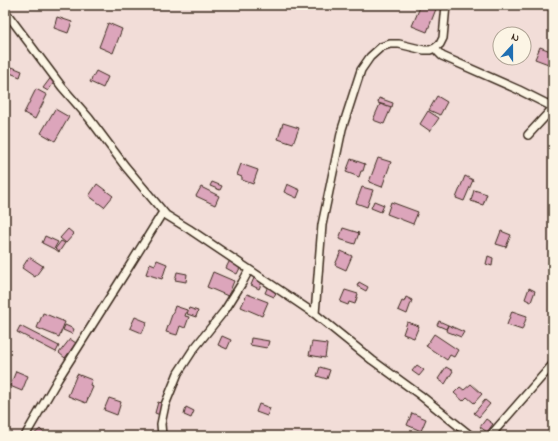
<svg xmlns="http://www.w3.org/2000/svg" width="558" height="441" font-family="'Indie Flower',sans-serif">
	<rect width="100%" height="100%" fill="#f2ddd8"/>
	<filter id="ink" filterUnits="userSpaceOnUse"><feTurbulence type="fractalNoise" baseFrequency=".025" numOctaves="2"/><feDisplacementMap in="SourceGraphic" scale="8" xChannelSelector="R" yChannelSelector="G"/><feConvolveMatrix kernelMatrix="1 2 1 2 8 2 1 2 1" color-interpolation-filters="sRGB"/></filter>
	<g filter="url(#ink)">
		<path fill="#dca5bb" stroke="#3b2a1e" d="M421,5H427L436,9L427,32L412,26Z
			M57,17L72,22L68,33L54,28Z
			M108,23L122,29L113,53L99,47Z
			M540,47L553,52V60L551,65L535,59Z
			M12,67L22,71L20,77L10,73Z
			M96,71L108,77L103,88L90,82Z
			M52,76L56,79L48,91L43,88Z
			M36,89L47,95L35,119L24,113Z
			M437,96L447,102L440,115L429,110Z
			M379,98L393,103L392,107L378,103Z
			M380,104L391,108L384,124L373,120Z
			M55,109L69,117L55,141L41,133Z
			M428,111L439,118L430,131L420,124Z
			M283,123L299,128L293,144L278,139Z
			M378,158L391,162L382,187L369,182Z
			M351,159L365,164L363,171H361L359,177L346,172Z
			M241,164L258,170L253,184L242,180V177L237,175Z
			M465,176L473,180L464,201L456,198Z
			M212,182L222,186L220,190L210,186Z
			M97,184L113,196L104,207L89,196Z
			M287,184L300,190L297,198L284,192Z
			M201,187L219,196L215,205L196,196Z
			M362,187L373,190L367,207L356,203Z
			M474,190L487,194L483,205L471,201Z
			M374,201L384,205L381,212L371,208Z
			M391,202L418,212L413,224L387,214Z
			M343,228L359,233L355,244L339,239Z
			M68,229L74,234L66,243L60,238Z
			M501,231L511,235L506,247L496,244Z
			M45,236L58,242L54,249L42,243Z
			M61,241L65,243L59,252L55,249Z
			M341,251L352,256L346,270L335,265Z
			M488,256L493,258L492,266L486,264Z
			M29,257L43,266L35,277L22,268Z
			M157,260L167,264L162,279L146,274L150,263L155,265Z
			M230,260L241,266L237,274L226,268Z
			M177,272L187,274L186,282L175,280Z
			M213,272L234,281L228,296L207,287Z
			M254,278L262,282L259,289L251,285Z
			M359,282L368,287L366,291L357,286Z
			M268,286L277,290L274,297L265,293Z
			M529,288L535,291L531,302L525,299Z
			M345,290L358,294L355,304L349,302L348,305L340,302Z
			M247,294L268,302L262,316L241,307Z
			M406,297L412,300L407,314L398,310L402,301L404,302Z
			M175,306L187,310L185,316L189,317L185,328L180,326L177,335L166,332Z
			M189,308L198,311L196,317L187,314Z
			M512,311L527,316L522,330L507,325Z
			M43,313L65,322L59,337L37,328Z
			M135,317L147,322L142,333L130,328Z
			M439,321L448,325L446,329L437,325Z
			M407,322L419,326L414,338L403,334Z
			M65,325L74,329L72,334L63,330Z
			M448,325L464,332L461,337L446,331Z
			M20,326L59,346L56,352L17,332Z
			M434,334L458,350L454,357L450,355L447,360L426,346Z
			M222,336L231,340L227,349L218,345Z
			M251,338L269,341L267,348L250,345Z
			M70,339L76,343L65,358L59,353Z
			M312,342L327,344L325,358L309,355Z
			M417,365L424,370L419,376L412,371Z
			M320,367L330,370L327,379L317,376Z
			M446,367L453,371L445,384L438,379Z
			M16,371L28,376L22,391L10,386Z
			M77,374L92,380L90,385L93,387L86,403L68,396Z
			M471,384L482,394L474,403L467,397L463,401L454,393L460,387L464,390Z
			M109,398L121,402L117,415L104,410Z
			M485,400L490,404L479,417L474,413Z
			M158,402L164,404L160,415L155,413Z
			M259,404L270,408L267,416L256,412Z
			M186,407L194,411L191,418L184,415Z
			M412,413L426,419L421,431L407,425Z
			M486,419L493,424L487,432L480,427Z
			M40,429L47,436H32Z"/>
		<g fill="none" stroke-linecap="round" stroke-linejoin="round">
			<defs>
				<path id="minor" d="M5,11L62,87L89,118L125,166L166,215L189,229L315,314L372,360L420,395L471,436
					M435,48L438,52L442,56L519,90L553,107
					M528,135L553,108
					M315,314L322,225L342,129L361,70L370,57L381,47L390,44H399L424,50H430L435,48L440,44L443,38L446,5
					M25,436L58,379L127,270L163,212
					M162,436L161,424L165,405L178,373L193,350L225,310L242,283L249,270
					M490,436L553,364"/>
			</defs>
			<use href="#minor" stroke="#3b2a1e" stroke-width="10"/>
			<use href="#minor" stroke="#fcf5e5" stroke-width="7"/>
		</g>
	</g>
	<rect width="558" height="441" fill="none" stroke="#fcf5e5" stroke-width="20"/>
	<rect x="10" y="10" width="538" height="421" fill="none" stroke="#3b2a1e" stroke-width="1.5" filter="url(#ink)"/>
	<g transform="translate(512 46) rotate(21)"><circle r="19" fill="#fcf5e5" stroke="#afa495"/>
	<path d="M0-3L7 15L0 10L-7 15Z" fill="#1f6fb2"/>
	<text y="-6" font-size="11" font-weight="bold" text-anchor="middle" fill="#3b2a1e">N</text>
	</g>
</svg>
